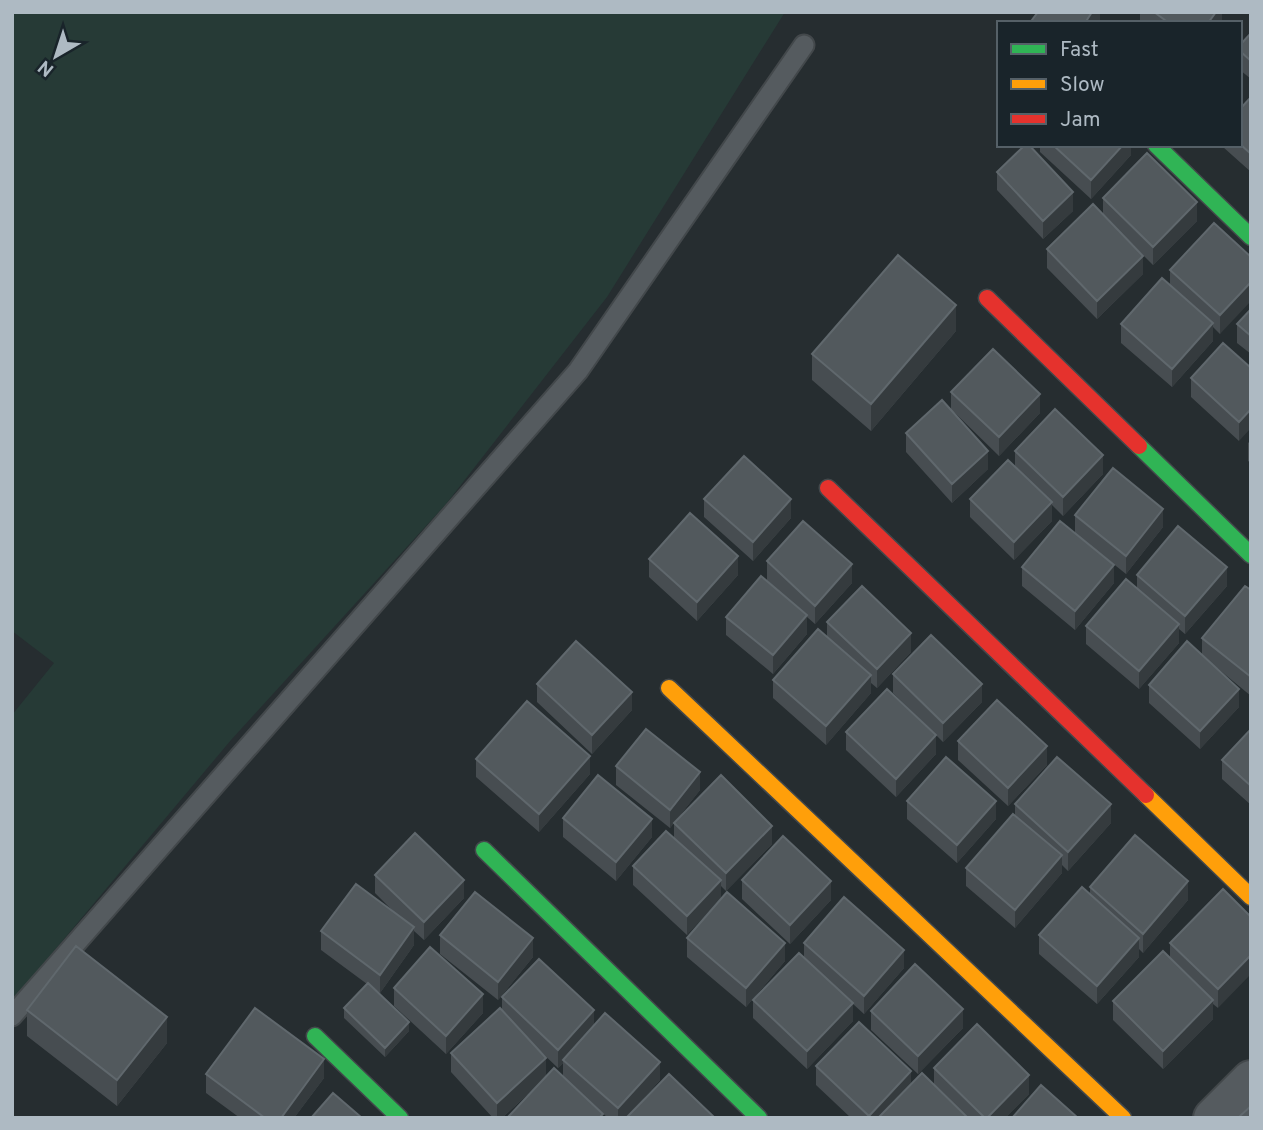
<svg xmlns="http://www.w3.org/2000/svg" width="1263" height="1130" font-family="Overpass,sans-serif">
	<rect width="100%" height="100%" fill="#262d30"/>
	<path fill="#263a36" d="M12,12H785L607,297L446,504L231,740L12,1001V715L54,663L12,631Z"/>
	<g fill="none" stroke-linecap="round" stroke-linejoin="round">
		<defs>
			<path id="lane" d="M12,1016L578,371L804,45"/>
			<path id="street" d="M1213,1118L1251,1080"/>
			<path id="fast" d="M1156,145L1251,237
				M1139,446L1251,555
				M484,850L759,1118
				M315,1036L400,1118"/>
			<path id="slow" d="M669,688L1123,1118
				M1146,795L1251,897"/>
			<path id="jam" d="M987,298L1139,446
				M828,488L1146,795"/>
		</defs>
		<use href="#lane" stroke="#43484b" stroke-width="23"/>
		<use href="#street" stroke="#43484b" stroke-width="42"/>
		<use href="#fast" stroke="#43484b" stroke-width="19"/>
		<use href="#slow" stroke="#43484b" stroke-width="19"/>
		<use href="#jam" stroke="#43484b" stroke-width="19"/>
		<use href="#lane" stroke="#555b5f" stroke-width="19"/>
		<use href="#street" stroke="#555b5f" stroke-width="38"/>
		<use href="#fast" stroke="#30b455" stroke-width="16"/>
		<use href="#slow" stroke="#ff9f0a" stroke-width="16"/>
		<use href="#jam" stroke="#e5322d" stroke-width="16"/>
	</g>
	<path fill="#474d51" fill-rule="evenodd" d="M1140,12H1222V23H1143L1140,20Z
		M1251,33V79L1240,70V45Z
		M1251,97V172L1223,147V145H1240V109Z
		M1040,145H1131V155L1091,199L1040,152Z
		M997,172L1073,211L1043,239L997,190Z
		M1103,198L1197,221L1153,265L1123,235L1143,274L1097,319L1047,268V249L1103,215Z
		M1251,257L1220,334L1213,327V341L1172,387L1121,343V324L1170,285V270Z
		M1251,309V354L1237,343V324Z
		M956,331L871,431L812,380V354Z
		M1251,368L1239,441L1191,397V378Z
		M951,392L1040,413L999,456L954,412L988,469L952,503L906,452V433L951,410Z
		M1251,440V463L1248,461V443Z
		M1015,451L1103,474L1063,516L1052,505V521L1014,560L970,517V499L1015,467Z
		M704,499L791,518L753,561L704,517Z
		M1075,515L1163,527L1126,574L1076,534L1114,583L1075,630L1022,586V567L1075,533Z
		M649,559L738,575L697,621L649,577Z
		M767,561L852,583L815,624L807,617V634L773,674L726,635V617L778,591L767,580Z
		M1137,575L1227,586L1185,634L1179,629V643L1139,689L1086,644V626L1137,589Z
		M1251,590V696L1216,667L1239,707L1200,749L1149,703V685L1202,655V638Z
		M827,622L911,652L877,688L871,683V693L826,745L773,698V680L827,637Z
		M893,674L982,702L943,742L936,735V754L896,797L846,750V732L934,733L893,693Z
		M537,684L632,710L592,754L537,702Z
		M1251,729V805L1222,779V760Z
		M958,741L1047,765L1008,806L958,760Z
		M476,759L590,774L539,832L476,777Z
		M616,766L700,790L677,819L772,844L726,891L721,886L687,935L633,885V866L674,838V823L670,828L616,785Z
		M907,801L996,819L957,863L907,819Z
		M1015,804L1111,823L1068,871L1062,865V873L1015,928L966,886V868L1015,815Z
		M563,818L652,837L616,881L563,837Z
		M375,875L464,898L424,940L414,931V945L380,993L374,989L409,1031L385,1057L344,1018V1008L367,984L321,950V931L395,913L375,893Z
		M742,880L831,900L790,944L742,899Z
		M1090,887L1188,900L1143,953L1139,949V957L1097,1004L1039,954V935L1090,894Z
		M1223,889L1218,1008L1213,1004V1019L1163,1069L1113,1020V1001L1170,957V943Z
		M440,935L533,957L498,1000L440,954Z
		M687,938L785,961L746,1007L687,957Z
		M804,943L904,968L864,1014L853,1004V1021L807,1069L753,1018V1000L804,957Z
		M394,988L483,1013L446,1054L394,1006Z
		M502,997L594,1025L660,1080L626,1118H608L591,1103L603,1118L540,1083L502,1118H493L451,1072V1053L502,1011ZM538,1049L558,1068L563,1063V1077L546,1076Z
		M27,1010L167,1043L117,1106L27,1036Z
		M871,1011L963,1028L918,1074L871,1030Z
		M816,1066L911,1084H934V1068L1029,1094L1005,1118H851L816,1085Z
		M206,1074L324,1078L294,1118H240L206,1093Z"/>
	<path fill="#353b3e" d="M1092,12H1100V20L1098,23H1085Z
		M1216,12H1222V23H1208Z
		M1123,145H1131V155L1091,199V180Z
		M1073,192V211L1043,239V221Z
		M1197,202V221L1153,265V247Z
		M1143,256V274L1097,319V301Z
		M1251,282V301L1220,334V315Z
		M956,305V331L871,431V404Z
		M1213,323V341L1172,387V369Z
		M1040,394V413L999,456V437Z
		M1251,409V428L1239,441V422Z
		M988,451V469L952,503V484Z
		M1103,455V474L1063,516V497Z
		M791,499V518L753,561V542Z
		M1052,502V521L1014,560V542Z
		M1163,509V527L1126,574V556Z
		M738,556V575L697,621V602Z
		M852,564V583L815,624V606Z
		M1114,565V583L1075,630V611Z
		M1227,567V586L1185,634V616Z
		M807,615V634L773,674V655Z
		M1179,624V643L1139,689V671Z
		M911,633V652L877,688V669Z
		M871,675V693L826,745V726Z
		M982,684V702L943,742V723Z
		M1239,689V707L1200,749V731Z
		M632,692V710L592,754V735Z
		M936,735V754L896,797V779Z
		M1047,746V765L1008,806V788Z
		M590,756V774L539,832V814Z
		M700,772V790L670,828V810Z
		M996,801V819L957,863V845Z
		M1111,804V823L1068,871V852Z
		M652,819V837L616,881V862Z
		M772,826V844L726,891V873Z
		M1062,855V873L1015,928V910Z
		M464,880V898L424,940V922Z
		M721,880V899L687,935V916Z
		M831,881V900L790,944V925Z
		M1188,881V900L1143,953V934Z
		M414,927V945L380,993V975Z
		M533,938V957L498,1000V982Z
		M1139,938V957L1097,1004V986Z
		M785,943V961L746,1007V988Z
		M904,950V968L864,1014V996Z
		M1251,955V974L1218,1008V989Z
		M483,994V1013L446,1054V1036Z
		M1213,1000V1019L1163,1069V1051Z
		M853,1003V1021L807,1069V1051Z
		M963,1009V1028L918,1074V1056Z
		M594,1010V1029L563,1060V1063L558,1068V1050Z
		M167,1017V1043L117,1106V1080Z
		M409,1022V1031L385,1057V1048Z
		M546,1058V1077L502,1118H497V1103Z
		M324,1059V1078L294,1118H281Z
		M660,1062V1080L626,1118H618V1108Z
		M911,1071V1090L885,1118H869V1116Z
		M1029,1075V1094L1005,1118H987Z"/>
	<path fill="#52595d" stroke="#60686d" stroke-width="2" d="M1038,12H1092L1085,23H1037L1032,20Z
		M1154,12H1216L1208,23H1169Z
		M1251,33V61L1240,51V45Z
		M1251,97V154L1240,144V109Z
		M1025,145H1029L1073,192L1043,221L997,172Z
		M1053,145H1123L1091,180Z
		M1147,153L1197,202L1153,247L1103,198Z
		M1093,204L1143,256L1097,301L1047,249Z
		M1214,223L1251,257V282L1220,315L1170,270Z
		M898,255L956,305L871,404L812,354Z
		M1162,278L1213,323L1172,369L1121,324Z
		M1251,309V336L1237,324Z
		M1223,343L1251,368V409L1239,422L1191,378Z
		M993,349L1040,394L999,437L951,392Z
		M942,400L988,451L952,484L906,433Z
		M1055,409L1103,455L1063,497L1015,451Z
		M744,456L791,499L753,542L704,499Z
		M1008,460L1052,502L1014,542L970,499Z
		M1113,468L1163,509L1126,556L1075,515Z
		M690,513L738,556L697,602L649,559Z
		M803,521L852,564L815,606L767,561Z
		M1060,521L1114,565L1075,611L1022,567Z
		M1178,526L1227,567L1185,616L1137,575Z
		M761,576L807,615L773,655L726,617Z
		M1126,579L1179,624L1139,671L1086,626Z
		M862,586L911,633L877,669L827,622Z
		M1245,586L1251,590V677L1202,638Z
		M818,629L871,675L826,726L773,680Z
		M931,635L982,684L943,723L893,674Z
		M576,641L632,692L592,735L537,684Z
		M1187,641L1239,689L1200,731L1149,685Z
		M887,689L936,735L896,779L846,732Z
		M997,700L1047,746L1008,788L958,741Z
		M527,701L590,756L539,814L476,759Z
		M646,729L700,772L670,810L616,766Z
		M1251,729V786L1222,760Z
		M946,757L996,801L957,845L907,801Z
		M1057,757L1111,804L1068,852L1015,804Z
		M598,775L652,819L616,862L563,818Z
		M721,775L772,826L726,873L674,823Z
		M1013,814L1062,855L1015,910L966,868Z
		M666,831L721,880L687,916L633,866Z
		M415,833L464,880L424,922L375,875Z
		M1135,835L1188,881L1143,934L1090,887Z
		M783,836L831,881L790,925L742,880Z
		M356,884L414,927L380,975L321,931Z
		M1082,887L1139,938L1097,986L1039,935Z
		M1223,889L1251,917V955L1218,989L1170,943Z
		M475,892L533,938L498,982L440,935Z
		M727,892L785,943L746,988L687,938Z
		M844,897L904,950L864,996L804,943Z
		M76,946L167,1017L117,1080L27,1010Z
		M430,947L483,994L446,1036L394,988Z
		M1163,951L1213,1000L1163,1051L1113,1001Z
		M799,953L853,1003L807,1051L753,1000Z
		M539,959L594,1010L558,1050L502,997Z
		M915,964L963,1009L918,1056L871,1011Z
		M368,983L409,1022L385,1048L344,1008Z
		M255,1008L324,1059L281,1118H265L206,1074Z
		M500,1008L546,1058L497,1103L451,1053Z
		M605,1013L660,1062L618,1108L563,1060Z
		M859,1022L911,1071L869,1116L816,1066Z
		M977,1024L1029,1075L987,1118H985L934,1068Z
		M554,1068L603,1114L599,1118H507Z
		M922,1073L968,1118H878Z
		M669,1074L715,1118H630L628,1116Z
		M1041,1085L1078,1118H1012Z
		M333,1093L362,1118H311Z
		M1251,1106V1118H1242L1240,1116Z"/>
	<rect width="1263" height="1130" fill="none" stroke="#aebac3" stroke-width="28"/>
	<rect x="997" y="21" width="245" height="126" fill="#19242a" stroke="#556067" stroke-width="2"/>
	<rect x="1011" y="44" width="35" height="10" fill="#30b455" stroke="#556067" stroke-width="2"/>
	<text x="1060" y="56" font-size="21" fill="#aebac3">Fast</text>
	<rect x="1011" y="79" width="35" height="10" fill="#ff9f0a" stroke="#556067" stroke-width="2"/>
	<text x="1060" y="91" font-size="21" fill="#aebac3">Slow</text>
	<rect x="1011" y="114" width="35" height="10" fill="#e5322d" stroke="#556067" stroke-width="2"/>
	<text x="1060" y="126" font-size="21" fill="#aebac3">Jam</text>
	<g transform="translate(56 56) rotate(219)" stroke="#19242a" stroke-width="5" paint-order="stroke">
	<path d="M0-5L12 26L0 18L-12 26Z" fill="#aebac3"/>
	<text y="-10" font-size="19" font-weight="bold" text-anchor="middle" fill="#aebac3">N</text>
	</g>
</svg>
